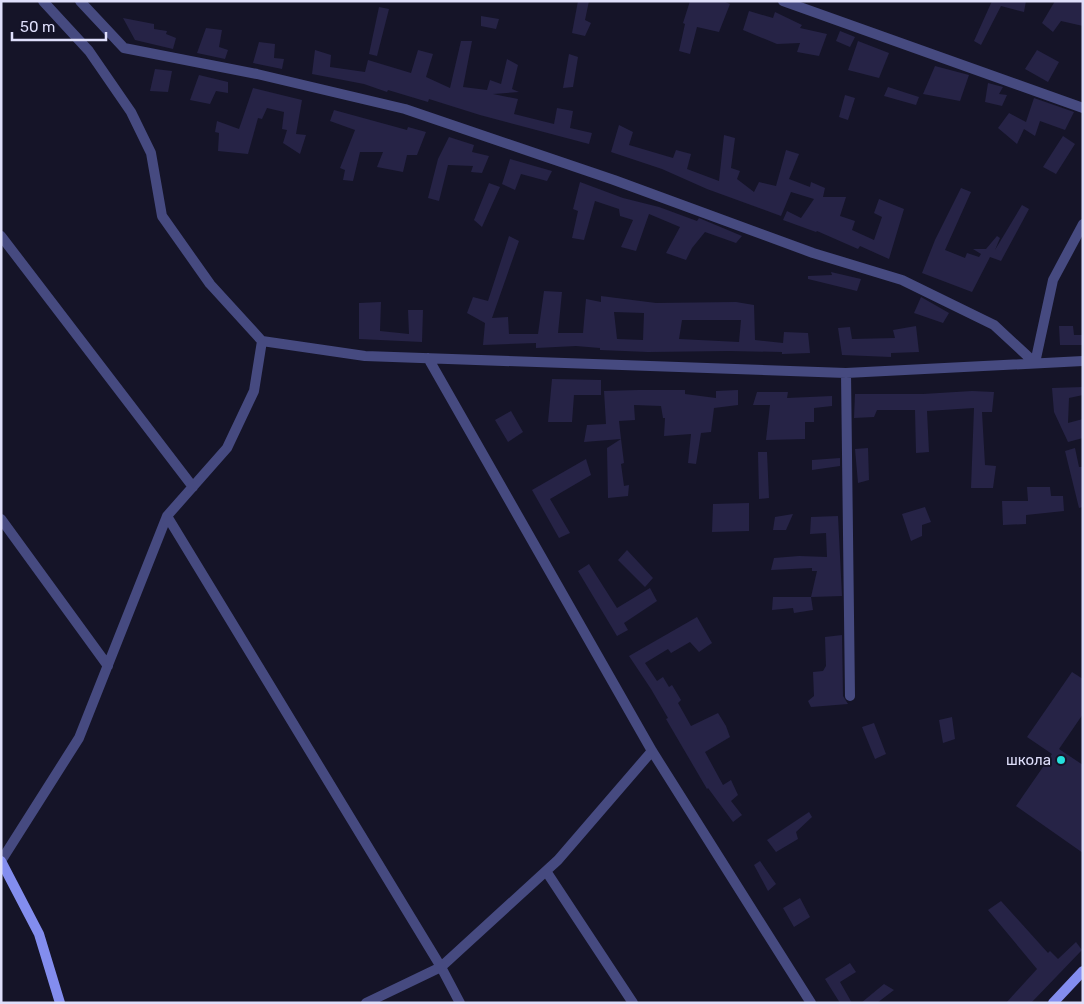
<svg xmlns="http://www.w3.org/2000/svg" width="1084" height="1004" font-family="Rubik,sans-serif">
	<rect width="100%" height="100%" fill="#151428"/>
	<path fill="#262346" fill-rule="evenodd" d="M578,1H589L585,20L591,23L585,36L572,33Z
		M690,1H723L730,4L719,32L697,27L690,54L679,51L685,24L683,23Z
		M992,1H1026L1024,12L1001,6L981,45L974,41Z
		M1055,1H1083V26L1061,21L1053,32L1042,23Z
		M379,7L389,9L377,56L369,54Z
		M749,11L773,18L775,12L802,25L800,28L827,34L819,56L797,52L800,43L777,44L743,30Z
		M481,16L499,19L496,29L481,26Z
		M123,18L154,24V29L167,31L166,34L176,38L173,49L135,40Z
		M206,28L222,30L219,47L228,50L225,59L197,53Z
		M840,31L855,37L850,47L836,41Z
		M461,41H472L463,87L487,90L490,80L501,84L507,59L518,65L512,89L519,92L493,94L518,99L514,114L554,124L557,108L573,111L570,128L592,133L589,144L480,115L429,99L428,102L388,90L387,92L364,84L312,74L315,50L331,55L330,67L365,72L368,60L411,73L418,50L433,54L426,77L450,88Z
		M858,41L889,53L879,78L848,70Z
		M259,42L275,44L274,58L284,59L282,69L253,63Z
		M1037,50L1059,62L1048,82L1025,69Z
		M569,54L578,57L573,87L563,88Z
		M935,66L969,75L960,101L923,94Z
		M155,69L172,71L168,92L150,91Z
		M199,75L228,82V93L216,91L210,104L190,100Z
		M988,83L1003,87L999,94L1007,95L1002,106L985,102Z
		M888,87L919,97L916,105L884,96Z
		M253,88L302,100L296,134L306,135L300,154L283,143L287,130L282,129L284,112L267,108L262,119L258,118L248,154L218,151L219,133L215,132L217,121L239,129Z
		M845,95L855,98L848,120L839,117Z
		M1034,98L1074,112L1065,130L1040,121L1035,136L1024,129L1017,144L998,128L1009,113L1026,122Z
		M334,110L407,130L408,127L426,132L417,155H407L403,172L377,167L383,152H360L353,181L343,180L345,170L340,168L355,130L330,121Z
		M619,125L633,132L629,145L673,158L676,150L691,154L687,169L719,181L724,135L735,138L731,168L740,171L737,179L754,192L759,182L776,186L786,150L799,154L789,179L810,187L811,182L825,188L823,197H846L840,216L855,221L852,230L874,240L882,217L874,213L879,199L904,209L889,259L860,246L858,249L817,231L816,232L783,220L787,211L801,218L814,199L791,192L781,216L707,189L662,169L611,152Z
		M1063,136L1075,144L1056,174L1043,167Z
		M449,137L474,145L472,152L489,156L482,173L471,172L473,166L448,165L439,201L428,198L438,159Z
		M510,159L552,171L547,181L521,174L515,190L502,184Z
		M580,182L623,198L659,207L697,221L699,218L742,236L736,243L705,232L692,248L686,260L666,253L680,227L649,214L636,251L621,247L633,220L620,216L619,209L595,201L584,240L572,238L578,211L573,209Z
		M489,183L500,187L482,227L474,220Z
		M961,188L971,192L945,250L965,258L967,253L979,257L981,254L973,249H986L997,236L1000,238L995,250L1022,205L1029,209L1001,261L990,257L972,292L922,273L935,240Z
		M509,236L519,241L492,318L508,317L509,334H538L544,291L562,292L558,333H583L586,299L601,302V296L656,303L736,302L754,305L755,340L783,343L784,332L808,333L810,353L782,354V352L729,351L648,352L600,350V348L576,346L536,348V343L483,345L485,323L467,313L473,297L488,301ZM614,312L644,313L643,340L617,339ZM682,320H741L739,342L679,339Z
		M831,272L861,279L857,291L808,279V276L832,275Z
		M921,297L949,313L943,323L914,313Z
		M381,302L380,331L409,334L408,310H423L422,342L359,339V303Z
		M916,326L919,352L891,353V357L842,355L838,328L850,327L852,339L895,338L893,330Z
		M1059,326H1073L1074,335H1083V345H1060Z
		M552,379L601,380V395H574L572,422H548Z
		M1083,387V395L1069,398L1068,423L1083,419V438L1068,442L1054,412L1052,388Z
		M638,390H685V394L716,398V391L738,390V405L714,408L711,432L701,433L696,464L688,463L691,434L664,436L665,418H663L661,406L634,405L635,420L619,421L621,439L584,442L587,425L606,424L604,391Z
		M972,391L994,392L992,412H982L985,465L996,466L993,488H971L974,408L927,411L929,452L916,453L915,410H877L874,417L854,418L855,394H923Z
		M757,392H788L787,398L832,396V406L814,408V422H805V439L766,440L770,405H753Z
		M511,411L523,432L508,442L495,420Z
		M621,439L624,463L621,464L624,486L629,485L628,496L608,498L607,448Z
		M868,448L869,480L858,483L855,449Z
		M1075,448L1079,467H1083V507L1079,508L1065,451Z
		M758,452H767L769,498L759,499Z
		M840,458V466L812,470V460Z
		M586,459L591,475L550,499L570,533L559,538L532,490Z
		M1027,487H1050L1051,496H1063L1064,511L1026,515V524L1003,525L1002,501H1028Z
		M749,503V531L712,532L713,504Z
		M925,507L931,522L922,525V536L911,541L902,514Z
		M793,514L786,530H773L775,517Z
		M838,516L842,596L811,597L817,571H812V568L771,570L774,558L799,556L827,557L826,533L810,534L811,517Z
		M627,550L653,578L645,587L618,560Z
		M589,564L617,608L650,588L657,601L624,623L628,630L617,636L578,571Z
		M773,597H811L813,610L794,613L793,608L772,610Z
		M697,617L712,643L699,652L690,642L671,653L668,649L645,663L657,681L663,677L669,687L672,685L681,700L678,703L691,726L718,713L726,726L730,737L705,752L723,785L731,780L738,795L731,801L742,815L733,822L708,788L707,789L666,719L668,718L651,689L629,656Z
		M842,635L843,696L848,704L811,707L808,701L814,696L813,672L823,671L826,666L825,637Z
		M1072,672L1083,679V714L1059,749L1083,765V853L1016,806L1052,754L1027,737Z
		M952,717L955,739L943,743L939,720Z
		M874,723L886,754L875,759L862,727Z
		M809,812L812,817L796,832L798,839L776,852L767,840Z
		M760,861L776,884L768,891L754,865Z
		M800,898L810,917L794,927L783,908Z
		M1001,901L1048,953L1050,951L1058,959L1076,942L1082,950L1031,1003H1006L1037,969L988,910Z
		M850,963L856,972L840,982L852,1003H840L825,979Z
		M884,984L894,990L877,1003H861Z"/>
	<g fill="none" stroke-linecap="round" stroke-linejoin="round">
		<path stroke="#464a80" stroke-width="10" d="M80,1L124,48L257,74L405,109L614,180L813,253L902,280L994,325L1035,363
			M783,1L1083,108
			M1,236L193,487
			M262,341L365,356L846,373L1083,361
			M428,358L652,751L811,1003
			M1035,363L1053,280L1083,224
			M846,373L850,696
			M167,516L441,967L460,1003
			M1,519L108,666
			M1,861L79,738L167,516L227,448L254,391L262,341L210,284L162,216L151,153L131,112L89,51L43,1
			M546,871L633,1003
			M366,1003L441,967L558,860L652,751"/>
		<path stroke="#838dee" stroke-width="10" d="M1,861L39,934L60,1003
			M1053,1003L1083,971"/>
	</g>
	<circle fill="#25e1dd" stroke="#151428" stroke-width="2" cx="1061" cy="760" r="5"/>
	<g text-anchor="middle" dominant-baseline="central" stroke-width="4" stroke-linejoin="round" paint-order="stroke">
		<g font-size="15" fill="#dfdffb" stroke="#151428" text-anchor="end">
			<text x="1051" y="760">школа</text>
		</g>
	</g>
	<rect width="1084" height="1004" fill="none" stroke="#dfdffb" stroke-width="5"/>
	<path d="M12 32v8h94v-8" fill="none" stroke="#dfdffb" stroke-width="2.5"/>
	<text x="20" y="32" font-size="15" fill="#dfdffb" stroke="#151428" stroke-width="4" paint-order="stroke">50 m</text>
</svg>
